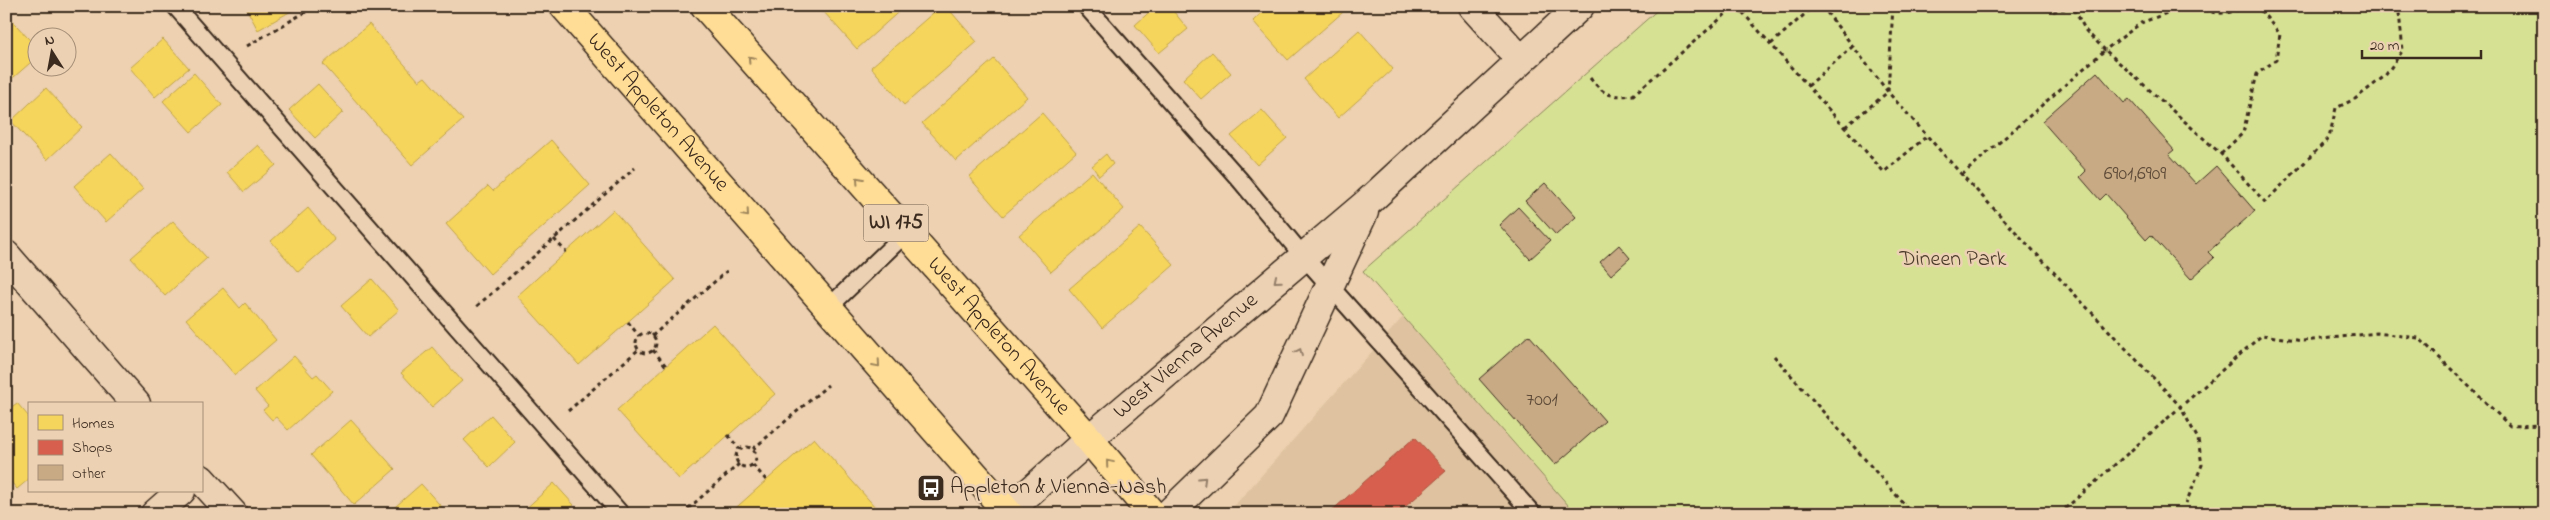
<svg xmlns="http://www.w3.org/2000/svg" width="2550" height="520" font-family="'Indie Flower',sans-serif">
	<rect width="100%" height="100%" fill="#edd1b0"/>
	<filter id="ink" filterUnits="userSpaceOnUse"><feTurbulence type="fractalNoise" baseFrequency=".02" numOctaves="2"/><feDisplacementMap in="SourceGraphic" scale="10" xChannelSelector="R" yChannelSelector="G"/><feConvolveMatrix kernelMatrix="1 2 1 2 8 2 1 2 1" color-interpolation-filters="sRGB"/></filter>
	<g filter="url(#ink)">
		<path fill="#dfc3a0" d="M1403,317L1576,514H1227Z"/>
		<path fill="#d7e194" stroke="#898659" d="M1662,6H2544V514H1576L1363,271Z"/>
		<path fill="#f6d55c" stroke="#bea249" d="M245,6H300L258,30Z
			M829,6H905L857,49L823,11Z
			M941,6H946L977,42L904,105L871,67Z
			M1156,6H1169L1188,29L1159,53L1135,25Z
			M1269,6H1337L1343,12L1288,60L1253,21Z
			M6,14L38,49V56L6,84Z
			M369,24L419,81L425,77L463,120L412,165L323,64Z
			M1359,30L1393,69L1338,118L1304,79Z
			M163,39L189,68L155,97L130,68Z
			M1212,52L1231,73L1201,99L1183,79Z
			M994,59L1027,97L956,161L922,123Z
			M194,73L222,105L191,132L163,101Z
			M318,84L343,112L315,138L289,110Z
			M46,88L82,127L47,160L11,121Z
			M1262,110L1287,138L1257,165L1231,136Z
			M1042,113L1076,152L1003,216L969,177Z
			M551,140L590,185L490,274L446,224L488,186L493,191Z
			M258,145L276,165L244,192L227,172Z
			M111,153L143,189L106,222L74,186Z
			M1106,154L1113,164L1099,176L1092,166Z
			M1092,172L1124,209L1051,272L1019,235Z
			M308,208L335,240L298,272L271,241Z
			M613,210L675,280L579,365L517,296Z
			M173,221L207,258L165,296L131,258Z
			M1140,227L1174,265L1102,328L1069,289Z
			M372,279L399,310L368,337L341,306Z
			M223,288L240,308L245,303L276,340L235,375L186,319Z
			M713,324L775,394L679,479L617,410Z
			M432,347L462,381L432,407L401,373Z
			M294,356L313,377L317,374L332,391L288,430L276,417L272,420L263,410L268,406L255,391Z
			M17,403L29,417V479L17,489L6,476V411Z
			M491,415L515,442L489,467L464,440Z
			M351,420L395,469L354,505L311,455Z
			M814,438L876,508L870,514H729Z
			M554,483L574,505L564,514H524L522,512Z
			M421,484L448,514H387Z"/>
		<path fill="#d6604d" stroke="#a8503f" d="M1415,437L1446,471L1397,514H1328Z"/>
		<path fill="#c8ab85" stroke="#3b2a1e" d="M2097,72L2124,103L2129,99L2174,150L2169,154L2196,184L2216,166L2255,211L2208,252L2214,258L2191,279L2151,235L2146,240L2106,194L2100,200L2080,177L2086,171L2042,121Z
			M1545,183L1576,217L1556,235L1525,201Z
			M1518,207L1550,241L1530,259L1499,225Z
			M1619,245L1630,258L1611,275L1600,262Z
			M1529,335L1605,421L1555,465L1479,379Z"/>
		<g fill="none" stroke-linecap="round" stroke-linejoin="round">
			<defs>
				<path id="service" d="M175,6L621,514
					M1086,6L1240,180L1304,257L1533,514
					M828,308L906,233"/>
				<path id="minor" d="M1472,6L1520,59
					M6,255L136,404
					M201,479L233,514
					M155,514L181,491"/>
				<g id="tertiary">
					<path id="s1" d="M1005,514L1089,439L1367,203L1580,6"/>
					<path d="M1168,514L1269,416L1364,212"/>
				</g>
				<g id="primary">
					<path id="s2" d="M564,6L1009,514"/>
					<path id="s3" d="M705,6L1089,439L1152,514"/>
				</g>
			</defs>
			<use href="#service" stroke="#3b2a1e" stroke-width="20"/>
			<use href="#minor" stroke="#3b2a1e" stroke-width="31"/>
			<use href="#tertiary" stroke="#3b2a1e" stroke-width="31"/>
			<use href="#primary" stroke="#3b2a1e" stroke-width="31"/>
			<path stroke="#3b2a1e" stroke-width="3" stroke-dasharray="4 4" stroke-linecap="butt" d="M1737,6L1884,172L1927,136
				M1822,6L1888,92L1962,175L2180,406L2198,439L2202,465L2186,503
				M2038,6L2054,11L2079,6
				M2197,6C2213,16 2230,15 2246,6
				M2074,9L2086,31L2105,50L2141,23L2185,6
				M1771,44L1814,6
				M247,46L316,6
				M1590,78C1605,96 1610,97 1633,95L1735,6
				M1808,86L1853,46
				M1845,127L1888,92L1893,6
				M2221,154L2243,133L2257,74L2276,60L2280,34L2257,6
				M1962,175L2105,50L2221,154L2265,202L2329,138L2336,108L2355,99L2385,76L2403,50L2399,13L2394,6
				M554,239L566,252
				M477,306L635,168
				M628,322L639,336
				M636 343a10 10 0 1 1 20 0a10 10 0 1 1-20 0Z
				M652,336L727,271
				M653,350L666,366
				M1774,356L1913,514
				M568,411L638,350
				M728,435L739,449
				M736 457a10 10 0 1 1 20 0a10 10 0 1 1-20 0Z
				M753,449L828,385
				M753,465L766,480
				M682,514L739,464
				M2059,514L2262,335L2303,341L2377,333L2419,338L2510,426L2544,425"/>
			<use href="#service" stroke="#ecd1b3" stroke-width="16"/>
			<use href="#minor" stroke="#ecd1b3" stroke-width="28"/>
			<use href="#tertiary" stroke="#ecd1b3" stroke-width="28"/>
			<use href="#primary" stroke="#ffdd96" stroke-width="28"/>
		</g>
		<defs><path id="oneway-chevron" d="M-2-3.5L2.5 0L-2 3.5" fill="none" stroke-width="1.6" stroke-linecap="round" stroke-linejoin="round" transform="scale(1.25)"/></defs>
		<g stroke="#9d845a">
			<use href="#oneway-chevron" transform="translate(751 59) rotate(-132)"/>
			<use href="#oneway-chevron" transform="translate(859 180) rotate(-132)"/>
			<use href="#oneway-chevron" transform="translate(746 214) rotate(49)"/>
			<use href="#oneway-chevron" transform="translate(877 364) rotate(49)"/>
			<use href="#oneway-chevron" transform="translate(1109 463) rotate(-130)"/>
		</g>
		<g stroke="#947e68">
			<use href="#oneway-chevron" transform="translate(1277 280) rotate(140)"/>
			<use href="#oneway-chevron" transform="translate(1299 352) rotate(-65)"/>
			<use href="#oneway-chevron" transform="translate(1203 480) rotate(-44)"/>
		</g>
	</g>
	<defs>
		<symbol id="bus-square" viewBox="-11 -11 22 22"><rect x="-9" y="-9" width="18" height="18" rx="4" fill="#3b2a1e" stroke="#ecd1b3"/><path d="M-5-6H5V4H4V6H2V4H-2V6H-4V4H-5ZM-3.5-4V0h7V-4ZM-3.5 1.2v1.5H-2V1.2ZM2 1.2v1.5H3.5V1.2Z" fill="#fff"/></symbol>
	</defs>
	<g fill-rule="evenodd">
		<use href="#bus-square" x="915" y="472" width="32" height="32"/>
	</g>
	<g text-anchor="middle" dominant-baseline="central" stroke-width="5" stroke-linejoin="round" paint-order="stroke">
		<g font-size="20" fill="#5e4a38">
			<text x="2135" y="174">6901,6909</text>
			<text x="1542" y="400">7001</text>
		</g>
		<rect fill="#ecd1b3" stroke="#705c4b" stroke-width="1" x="863.5" y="204.5" width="65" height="37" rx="4"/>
		<g font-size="21" font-weight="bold" fill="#3b2a1e">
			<text x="896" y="223">WI 175</text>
		</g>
		<g font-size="22" fill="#3b2a1e" stroke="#ecd1b3">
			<text stroke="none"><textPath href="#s2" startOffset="142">West Appleton Avenue</textPath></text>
			<text stroke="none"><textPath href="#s3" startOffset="442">West Appleton Avenue</textPath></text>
			<text stroke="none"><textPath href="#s1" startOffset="240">West Vienna Avenue</textPath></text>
		</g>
		<g font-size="22" fill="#4b3c2a" stroke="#ecd1b3">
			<text x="1953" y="260">Dineen Park</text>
		</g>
		<g font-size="22" fill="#3b2a1e" stroke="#ecd1b3" text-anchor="start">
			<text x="950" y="488">Appleton &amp; Vienna-Nash</text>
		</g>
	</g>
	<rect width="2550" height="520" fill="none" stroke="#ecd1b3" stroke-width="25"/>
	<rect x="12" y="12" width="2525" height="495" fill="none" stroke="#3b2a1e" stroke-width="2" filter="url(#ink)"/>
	<rect x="28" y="402" width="175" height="90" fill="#ecd1b3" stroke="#a58e77"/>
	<rect x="38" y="415" width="25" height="15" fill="#f6d55c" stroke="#a58e77"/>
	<text x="72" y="428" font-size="15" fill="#3b2a1e">Homes</text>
	<rect x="38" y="440" width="25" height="15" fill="#d6604d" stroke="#a58e77"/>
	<text x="72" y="452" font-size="15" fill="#3b2a1e">Shops</text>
	<rect x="38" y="465" width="25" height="15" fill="#c8ab85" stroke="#a58e77"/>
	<text x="72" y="478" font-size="15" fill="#3b2a1e">Other</text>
	<g transform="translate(52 52) rotate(349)"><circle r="24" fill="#ecd1b3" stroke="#a58e77"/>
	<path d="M0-4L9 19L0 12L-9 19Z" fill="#3b2a1e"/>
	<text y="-8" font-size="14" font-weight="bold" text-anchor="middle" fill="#3b2a1e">N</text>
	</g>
	<path d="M2362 50v8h119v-8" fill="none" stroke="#3b2a1e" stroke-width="2.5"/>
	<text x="2370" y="50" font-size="15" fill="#3b2a1e" stroke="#ecd1b3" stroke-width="4" paint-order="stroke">20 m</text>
</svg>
